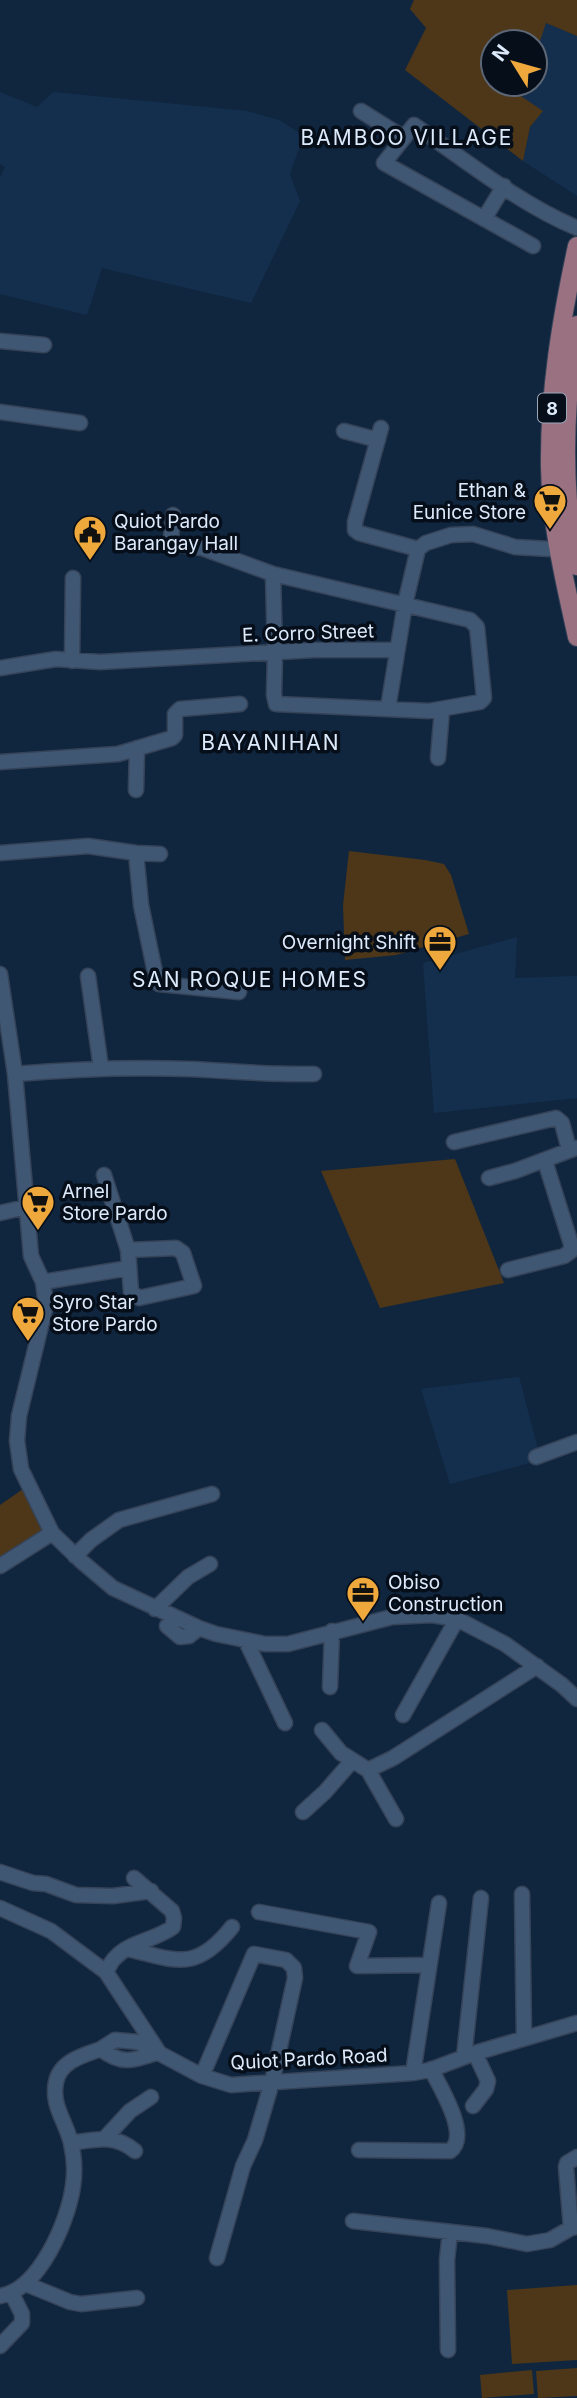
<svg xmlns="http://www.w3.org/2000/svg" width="577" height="2398" font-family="Inter,sans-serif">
	<rect width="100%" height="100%" fill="#10263f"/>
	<path fill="#142f4d" d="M546,23L577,36V196L523,161L530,127L512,90L514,84H535V42H529Z
		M0,92L37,107L53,92L247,111L279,120L298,132L301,143L290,174L300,201L251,303L102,268L87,315L0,294V178L5,167L0,164Z
		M517,937L515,978L577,976V1098L434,1113L423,963Z
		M519,1377L541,1460L450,1484L421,1389Z"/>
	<path fill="#4d3718" d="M414,0H577V36L546,23L540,41L493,42V84H514L512,90L543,111L530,127L523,161L405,70L426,28L410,9Z
		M349,851L425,860L444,864L451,875L469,934L396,955L345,960L343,905Z
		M455,1159L504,1283L380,1308L321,1171Z
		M23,1489L43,1532L0,1561V1505Z
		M577,2285V2360L512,2364L507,2290Z
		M577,2368V2396L538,2398L536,2371Z
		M532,2370L534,2394L482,2398L480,2375Z"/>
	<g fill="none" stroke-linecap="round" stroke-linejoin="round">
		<defs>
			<path id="minor" d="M361,111L404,138
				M484,219L504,186
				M533,246L384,163L414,125C465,160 521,205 577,228
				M0,341L44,345
				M0,412L80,423
				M381,428L355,522V530L359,533L418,549
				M344,431L378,440
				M173,515L171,539L173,544L202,548L273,574L470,620L477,627L484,698L480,702L429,711L276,704L274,695L275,654L273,574
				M72,661L73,578
				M0,668L56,659L100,662L314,650H396
				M388,708L405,604L418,549L426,543L451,535L473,534L515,547L568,550
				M438,758L442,710
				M0,762L118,754L172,738L175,735V714L180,709L240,704
				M136,790L137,748
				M0,853L88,846L136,853L160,854
				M136,853L141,905L157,982L159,984L239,992
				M0,974L15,1074L31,1256L43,1282L46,1305L19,1416L17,1441L21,1469L52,1533L81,1561L113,1588L199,1628L216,1634L265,1644H288L392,1617L432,1615L457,1619L505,1644L562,1685L577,1699
				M88,976L101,1068
				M15,1074C74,1069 131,1067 189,1069C231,1071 272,1075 314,1074
				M454,1142L556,1118L562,1123L569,1149
				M104,1175L128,1250L131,1292L139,1298L194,1286L183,1253L176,1248L128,1250
				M489,1178L515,1171L576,1148
				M0,1213L26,1207
				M508,1270L564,1256L571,1251V1244L545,1161
				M43,1282L129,1268
				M536,1457L577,1442
				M75,1556L91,1540L119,1520L212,1494
				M0,1566L52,1533
				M155,1609L188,1577L210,1564
				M167,1626L180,1637L189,1636L199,1628
				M246,1641L285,1723
				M330,1687L332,1631
				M403,1715L457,1619
				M322,1730L341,1753L368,1770L396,1819
				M368,1770L393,1758L537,1666
				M303,1812L325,1792L352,1761
				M0,1872L33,1883L46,1884L76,1895L113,1896L151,1891
				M522,1894L524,2038
				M0,1908L51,1931L106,1972L158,2051
				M259,1912L369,1932L357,1966L428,1965
				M128,1949C177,1961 196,1972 232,1927
				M106,1972C109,1967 112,1960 116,1957C131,1941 156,1940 173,1927L174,1918L172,1911L134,1878
				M101,2049L115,2040L138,2042L202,2076L231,2085L413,2073L430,2070L475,2053L577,2023
				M464,2057L481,1898
				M413,2073L439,1903
				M202,2076L254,1954L286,1960L294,1968L295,1978L272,2082L255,2140L243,2166L217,2258
				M473,2106L486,2089L488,2081L475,2053
				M106,2137L130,2111L151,2097
				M71,2143C96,2139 115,2134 135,2151
				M359,2150L450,2151C471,2136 440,2087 431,2069
				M353,2221L487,2236L527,2244L550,2240L571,2228L577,2227
				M571,2228L566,2167L567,2163L577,2157
				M26,2284L70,2302L81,2304L137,2298
				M0,2296C39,2290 68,2222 73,2186C75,2173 74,2156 71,2143C66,2121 51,2106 56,2082C60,2061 84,2055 101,2049C121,2065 133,2061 156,2053
				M0,2346L22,2323V2314L12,2294
				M448,2350L447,2260L450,2232"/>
			<path id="major" d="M577,246C561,320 549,392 550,468C551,526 565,582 577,637
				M577,325C564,404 561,487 577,566"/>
		</defs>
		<use href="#minor" stroke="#354358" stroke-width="17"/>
		<use href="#major" stroke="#354358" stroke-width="20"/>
		<use href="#minor" stroke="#405773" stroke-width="14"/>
		<use href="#major" stroke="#997181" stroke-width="18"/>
	</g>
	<defs>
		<symbol id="supermarket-pin" viewBox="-11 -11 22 30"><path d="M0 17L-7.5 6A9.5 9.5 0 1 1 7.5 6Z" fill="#eea83c" stroke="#060e1a"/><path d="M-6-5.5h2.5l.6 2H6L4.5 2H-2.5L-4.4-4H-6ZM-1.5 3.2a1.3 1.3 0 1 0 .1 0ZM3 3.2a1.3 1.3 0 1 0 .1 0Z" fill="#111"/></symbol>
		<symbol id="civic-pin" viewBox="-11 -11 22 30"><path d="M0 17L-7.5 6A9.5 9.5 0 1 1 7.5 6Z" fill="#eea83c" stroke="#060e1a"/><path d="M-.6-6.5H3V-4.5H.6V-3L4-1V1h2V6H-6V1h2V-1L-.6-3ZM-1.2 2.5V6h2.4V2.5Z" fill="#111"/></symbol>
		<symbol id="office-pin" viewBox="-11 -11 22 30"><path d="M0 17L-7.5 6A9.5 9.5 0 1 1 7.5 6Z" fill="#eea83c" stroke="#060e1a"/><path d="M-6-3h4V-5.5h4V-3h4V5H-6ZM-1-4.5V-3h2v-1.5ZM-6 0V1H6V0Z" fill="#111"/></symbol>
	</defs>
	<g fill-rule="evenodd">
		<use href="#supermarket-pin" x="531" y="482" width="38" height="52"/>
		<use href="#civic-pin" x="71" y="513" width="38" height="52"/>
		<use href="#office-pin" x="421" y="923" width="38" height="52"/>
		<use href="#supermarket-pin" x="19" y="1183" width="38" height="52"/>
		<use href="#supermarket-pin" x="9" y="1294" width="38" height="52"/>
		<use href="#office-pin" x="344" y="1574" width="38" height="52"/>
	</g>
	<g text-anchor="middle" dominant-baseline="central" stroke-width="7" stroke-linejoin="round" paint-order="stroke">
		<rect fill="#060e1a" stroke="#9ca8b8" stroke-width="2" x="538" y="393.5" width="28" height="29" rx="5"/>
		<g font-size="18" font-weight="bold" fill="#ddeafb">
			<text x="552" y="408">8</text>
		</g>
		<g font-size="19" fill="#ddeafb" stroke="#060e1a" text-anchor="start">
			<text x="526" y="490" text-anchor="end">Ethan &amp;<tspan x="526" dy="22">Eunice Store</tspan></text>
			<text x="114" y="521">Quiot Pardo<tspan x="114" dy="22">Barangay Hall</tspan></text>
			<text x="416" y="942" text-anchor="end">Overnight Shift</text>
			<text x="62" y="1191">Arnel<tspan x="62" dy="22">Store Pardo</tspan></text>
			<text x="52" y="1302">Syro Star<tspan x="52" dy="22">Store Pardo</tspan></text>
			<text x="388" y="1582">Obiso<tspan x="388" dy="22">Construction</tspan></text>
		</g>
		<g font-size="19" fill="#ddeafb" stroke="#060e1a">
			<text transform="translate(308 633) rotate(-2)">E. Corro Street</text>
			<text transform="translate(309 2059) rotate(-3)">Quiot Pardo Road</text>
		</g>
		<g font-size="21" letter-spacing="2" fill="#ddeafb" stroke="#060e1a">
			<text x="407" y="137">BAMBOO VILLAGE</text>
			<text x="271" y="742">BAYANIHAN</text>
			<text x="250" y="979">SAN ROQUE HOMES</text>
		</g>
	</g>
	<g transform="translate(514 63) rotate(307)"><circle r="33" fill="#060e1a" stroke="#5c6674" stroke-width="2"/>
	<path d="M0-5L12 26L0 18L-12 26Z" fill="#eea83c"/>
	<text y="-10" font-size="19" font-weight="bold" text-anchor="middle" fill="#ddeafb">N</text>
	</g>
</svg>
